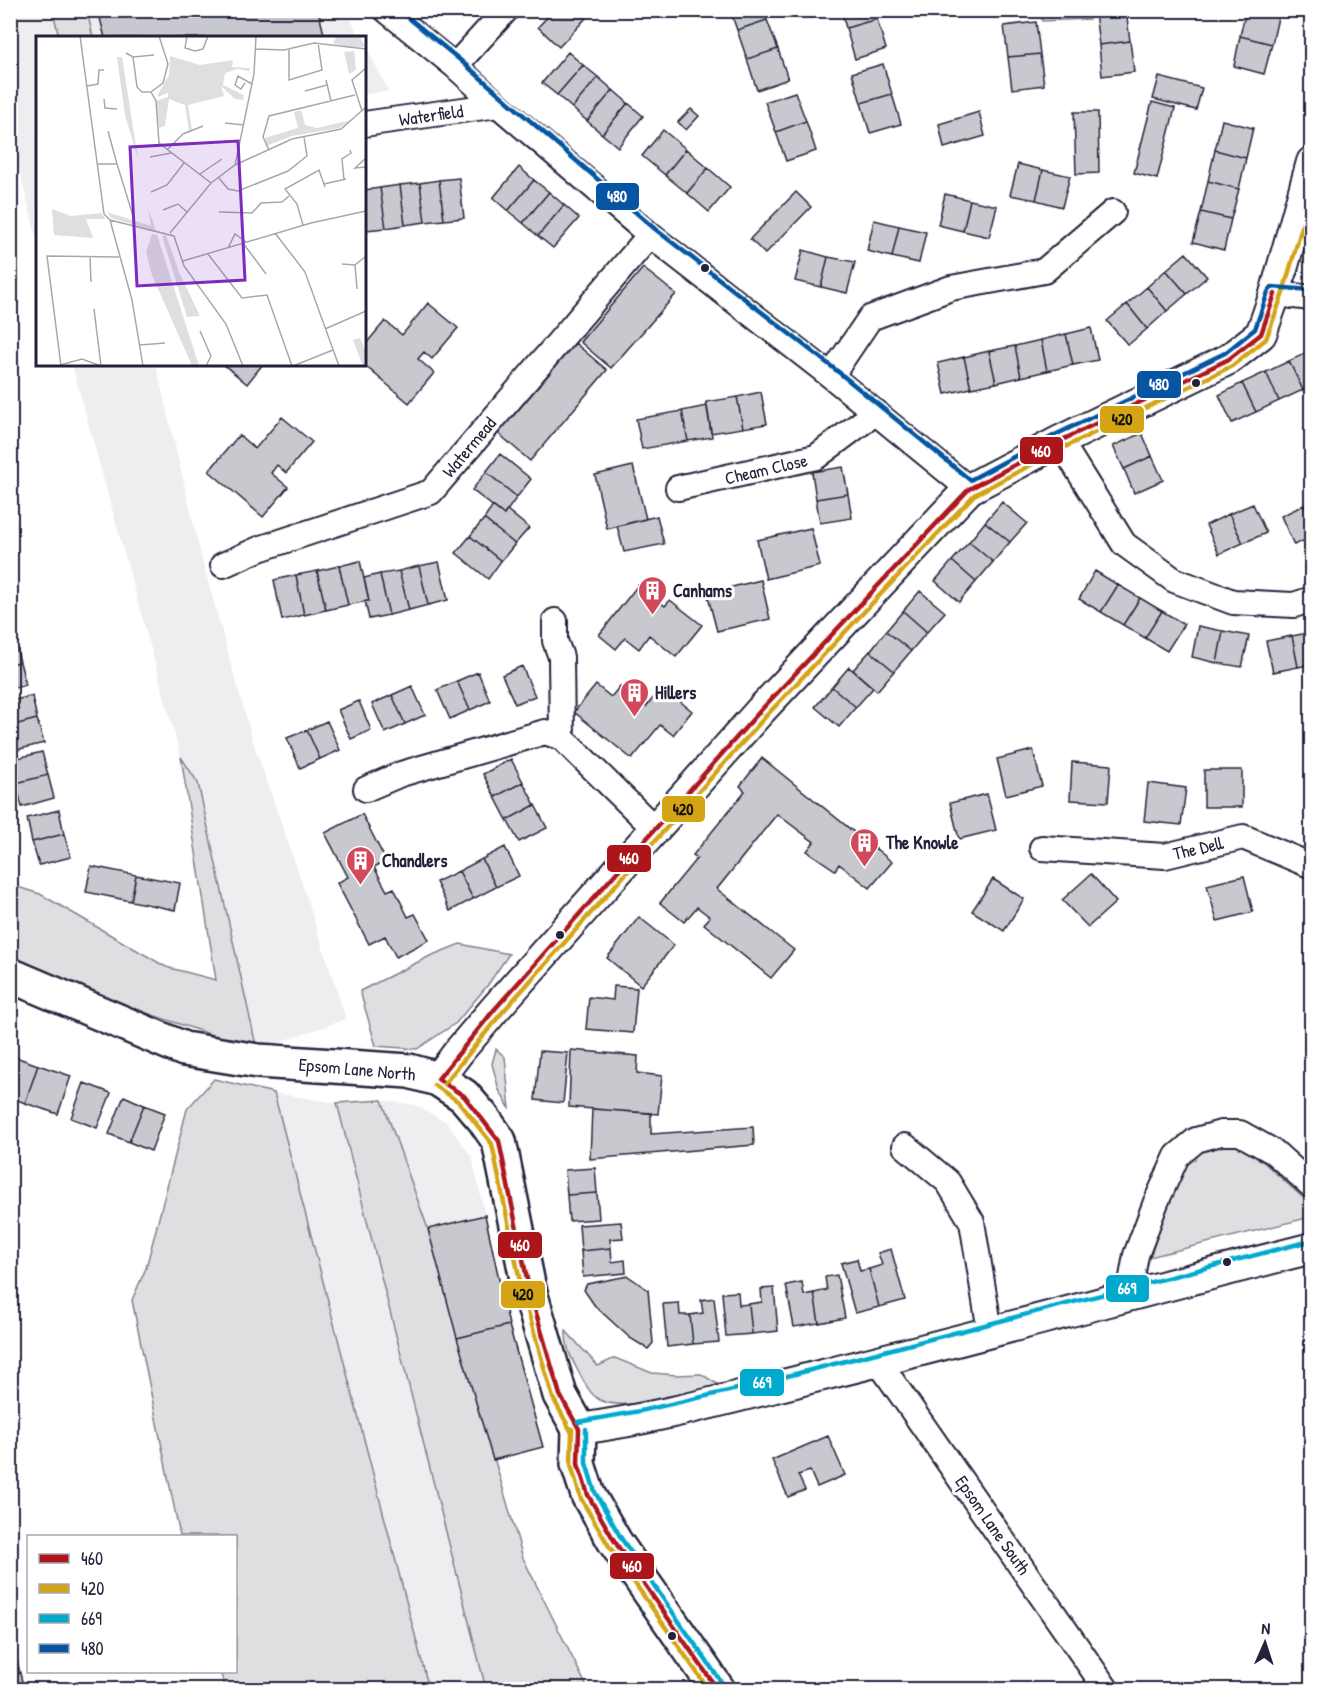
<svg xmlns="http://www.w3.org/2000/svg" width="1322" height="1700" font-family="'Patrick Hand',sans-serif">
	<rect width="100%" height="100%" fill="#fff"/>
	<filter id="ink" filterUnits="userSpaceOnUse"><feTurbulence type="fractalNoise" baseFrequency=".0167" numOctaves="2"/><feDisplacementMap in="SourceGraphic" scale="12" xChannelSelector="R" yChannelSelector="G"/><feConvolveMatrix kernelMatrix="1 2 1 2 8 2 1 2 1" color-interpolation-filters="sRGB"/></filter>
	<g filter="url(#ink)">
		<path fill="#eeeef1" d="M10,11H53L59,37L38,38L37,239L11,138Z
			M87,11H346L360,37H93Z
			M365,45L389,91L365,94Z
			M72,365H156L203,564L253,742L300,877L346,1019L257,1050L198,783L181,757Z
			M274,1093L337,1103L486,1689H429Z
			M382,1100L415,1105L446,1122L472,1157L485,1215L428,1229Z"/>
		<path fill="#dfdfe2" stroke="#80808e" stroke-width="1.5" d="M53,11H87L93,37H59Z
			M1041,11H1088L1089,19L1042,21Z
			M181,757L198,783L257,1050L93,995L11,960V885L40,894L166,967L216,980Z
			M460,944L509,954L487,986L456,1023L417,1049L376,1046L360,991L430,956Z
			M496,1049L505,1057L510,1109L499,1090L492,1064Z
			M214,1079L274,1093L429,1689H226L220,1672H236V1536H180L132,1300L146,1268L187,1109Z
			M382,1100L428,1229L523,1558L588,1689H486L337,1103Z
			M1228,1144L1249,1149L1311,1205V1217L1150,1257L1182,1164L1205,1147Z
			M566,1331L598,1366L615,1358L652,1373L677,1375L701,1374L719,1385C694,1392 623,1413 600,1400C590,1395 583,1380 578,1371C570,1356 566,1348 566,1331Z"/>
		<path fill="#c8c8cf" stroke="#22223b" stroke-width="1.5" d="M98,10H318L325,38H105Z
			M554,10H577L586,18L559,47L538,27Z
			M730,10H764L767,20L737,30Z
			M841,10H874L877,19L846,28Z
			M997,10H1030V13L997,15Z
			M1126,10L1130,41L1099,45L1095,13Z
			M1246,10H1268L1279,13L1272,44L1240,36Z
			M877,19L886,49L855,59L846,28Z
			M767,20L778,49L747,59L737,30Z
			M1036,22L1040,54L1008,57L1004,26Z
			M1240,36L1272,44L1264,74L1234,66Z
			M1130,41L1134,72L1102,76L1099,45Z
			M778,49L788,79L757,90L747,59Z
			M568,52L583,65L557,95L542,83Z
			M1040,54L1044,85L1012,89L1008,57Z
			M883,64L892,94L861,103L852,73Z
			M583,65L598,77L572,108L557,95Z
			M598,77L613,90L587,121L572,108Z
			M1159,77L1202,88L1196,110L1153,99Z
			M613,90L628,103L602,134L587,121Z
			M795,92L806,121L776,132L765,102Z
			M892,94L901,124L870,133L861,103Z
			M1152,102L1175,108L1157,179L1134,173Z
			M628,103L643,116L618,147L602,134Z
			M691,109L699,116L686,130L678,122Z
			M979,112L985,136L944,148L939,124Z
			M1074,112H1098L1099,173L1076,174Z
			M1222,120L1253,128L1246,158L1215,150Z
			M806,121L816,151L786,161L776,132Z
			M663,130L686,149L665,175L642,156Z
			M686,149L708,168L687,193L665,175Z
			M1215,150L1246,158L1239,189L1208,181Z
			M1018,164L1043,170L1036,200L1010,195Z
			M519,167L534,180L508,211L493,198Z
			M708,168L730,187L709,212L687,193Z
			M1043,170L1070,176L1062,207L1036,200Z
			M459,178L464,218L444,220L439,180Z
			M439,180L444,220L425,222L420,183Z
			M534,180L549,192L523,223L508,211Z
			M1208,181L1239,189L1231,219L1201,212Z
			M420,183L425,222L405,225L400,185Z
			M400,185L405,225L386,228L380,188Z
			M380,188L386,228L366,230L364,190Z
			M549,192L564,205L538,236L523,223Z
			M796,192L811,207L765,254L750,239Z
			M945,194L970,200L963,231L938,225Z
			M970,200L997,206L989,237L963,231Z
			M564,205L579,218L553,248L538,236Z
			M1201,212L1231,219L1224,250L1193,242Z
			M874,220L899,226L892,257L867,251Z
			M899,226L926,232L919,263L892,257Z
			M803,250L828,257L821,287L795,281Z
			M1186,253L1207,277L1187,294L1166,270Z
			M828,257L855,262L847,293L821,287Z
			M643,268L676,294L611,368L580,342Z
			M1166,270L1187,294L1167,311L1147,287Z
			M1147,287L1167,311L1147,329L1127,304Z
			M428,303L458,328L432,359L424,352L418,359L434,373L409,403L363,364H364V346L385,321L402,335Z
			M1127,304L1147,329L1128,345L1107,321Z
			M1091,328L1098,360L1073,365L1066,334Z
			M1066,334L1073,365L1047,371L1041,340Z
			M1041,340L1047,371L1021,377L1015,346Z
			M575,343L607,370L530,461L498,433Z
			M1015,346L1021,377L996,383L989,351Z
			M1312,350V385L1303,390L1289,361Z
			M989,351L996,383L971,388L964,357Z
			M964,357L971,388L945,394L938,363Z
			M1289,361L1303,390L1279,401L1266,372Z
			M223,364H263L247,384Z
			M1266,372L1279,401L1256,412L1242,383Z
			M1242,383L1256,412L1232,423L1219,395Z
			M761,392L767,424L743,428L737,397Z
			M737,397L743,428L711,433L706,402Z
			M707,406L712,437L688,441L682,411Z
			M682,411L688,441L642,449L636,419Z
			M282,417L312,442L286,473L277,465L271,473L288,487L263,517L209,471L239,435L255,449Z
			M1142,433L1152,456L1124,469L1113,446Z
			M500,454L531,479L517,497L486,472Z
			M1152,456L1163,480L1134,493L1124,469Z
			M633,466L646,519L607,529L595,475Z
			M843,467L848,494L816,499L812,472Z
			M486,472L517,497L504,515L472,490Z
			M848,494L852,518L820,523L816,499Z
			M1002,502L1027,523L1010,542L985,522Z
			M1253,504L1266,533L1243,543L1229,514Z
			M1304,505L1312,521V537L1294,545L1281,516Z
			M493,506L504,515L507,510L529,528L515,544L484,519Z
			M1229,514L1243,543L1219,554L1206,525Z
			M657,516L664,544L624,552L617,526Z
			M484,519L515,544L501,561L470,536Z
			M985,522L1010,542L993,562L969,542Z
			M811,528L820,566L766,579L757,540Z
			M470,536L501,561L488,579L456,553Z
			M969,542L993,562L976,582L952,561Z
			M360,561L369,601L348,605L339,566Z
			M952,561L976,582L959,602L935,581Z
			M439,562L448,600L428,605L419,566Z
			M339,566L348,605L326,610L317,571Z
			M419,566L428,605L409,610L399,571Z
			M317,571L326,610L304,615L296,575Z
			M399,571L409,610L389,615L380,574Z
			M1095,571L1118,585L1101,612L1079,599Z
			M380,574L389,615L369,619L365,601H369L364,578Z
			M296,575L304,615L282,620L274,580Z
			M761,580L770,619L717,631L707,593Z
			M638,585L665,606L670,600L702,625L676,657L649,635L639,649L625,638L616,649L599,635Z
			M1118,585L1140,598L1123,625L1101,612Z
			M920,591L945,612L927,632L903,611Z
			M1140,598L1162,611L1145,638L1123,625Z
			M903,611L927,632L911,651L886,631Z
			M1162,611L1184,624L1167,651L1145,638Z
			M1198,626L1223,631L1217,663L1192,657Z
			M886,631L911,651L894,671L870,651Z
			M1223,631L1249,636L1242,667L1217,663Z
			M1312,632V664L1298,667L1292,636Z
			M1292,636L1298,667L1273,672L1266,641Z
			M14,639L20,662L10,664V640Z
			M870,651L894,671L877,691L853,670Z
			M20,662L26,685L10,689V664Z
			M522,666L535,696L515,704L502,675Z
			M849,667L873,688L856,707L832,687Z
			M478,672L490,701L470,710L457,681Z
			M457,681L470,710L450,719L437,690Z
			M596,685L611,697L620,686L646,707L662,687L692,711L673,735L660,725L632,759L574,712Z
			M412,686L425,715L405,724L392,695Z
			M832,687L856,707L839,727L815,707Z
			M392,695L405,724L385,733L372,704Z
			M32,696L37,719L10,726V701Z
			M359,701L371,730L351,739L338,710Z
			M37,719L44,743L12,751L10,726Z
			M327,721L340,750L320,759L307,730Z
			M307,730L320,759L300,768L287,738Z
			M1033,750L1042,786L1006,795L997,759Z
			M42,752L48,775L16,783L10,760Z
			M762,758L860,837L856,843L870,854L875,848L892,862L870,888L839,864L835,870L807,851L814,842L777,814L717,889L794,950L771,978L704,924L710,917L697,907L684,922L660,903L697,858L693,855L745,791L740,786Z
			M511,759L523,782L495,797L483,774Z
			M1072,762L1111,765L1108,802L1070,800Z
			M1204,770H1242V807H1204Z
			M48,775L54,798L22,807L16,783Z
			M523,782L535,805L507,820L495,797Z
			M1148,783L1186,788L1181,825L1144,821Z
			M987,794L996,830L959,839L950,803Z
			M535,805L547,828L519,842L507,820Z
			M59,810L64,834L32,842L27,818Z
			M362,814L386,861L374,867L387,891L394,888L408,917L415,914L429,940L396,957L385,936L369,944L337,883L348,877L325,833Z
			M64,834L71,857L39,865L32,842Z
			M505,847L519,876L496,887L482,859Z
			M482,859L496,887L473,899L459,871Z
			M91,866L136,875L131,901L86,892Z
			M459,871L473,899L450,911L436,882Z
			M1091,874L1116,902L1088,927L1062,900Z
			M136,875L180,883L175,910L131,901Z
			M1244,876L1253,912L1217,921L1207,885Z
			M993,879L1024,899L1004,931L972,911Z
			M639,917L674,945L641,986L607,958Z
			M614,986L637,988L633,1033L586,1029L589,997L613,1000Z
			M571,1050L638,1056L637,1073L662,1076L658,1114L569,1107Z
			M540,1051L568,1053L563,1103L535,1100Z
			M10,1055L38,1065L25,1103L10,1097Z
			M38,1065L71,1076L58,1114L25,1103Z
			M84,1083L111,1093L97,1128L71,1118Z
			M124,1096L144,1105L129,1142L109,1134Z
			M144,1105L165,1113L151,1151L129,1142Z
			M592,1109L651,1113V1134L753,1127L754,1145L590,1159Z
			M595,1168L597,1193L567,1195L565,1170Z
			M597,1193L599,1219L569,1221L567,1195Z
			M485,1215L509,1325L457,1338L428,1229Z
			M621,1222L623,1238L610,1239L611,1248L581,1251L579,1225Z
			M611,1248L612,1262L625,1260L626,1273L583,1277L581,1251Z
			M891,1249L905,1300L879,1307L869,1269L882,1265L878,1253Z
			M857,1259L860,1271L869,1269L879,1307L855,1313L841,1263Z
			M837,1275L845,1318L819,1323L814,1293L827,1290L825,1277Z
			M628,1276L648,1290L653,1343L648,1349L630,1338L595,1306L584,1290L587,1284Z
			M802,1282L804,1295L814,1293L819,1323L794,1327L786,1285Z
			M774,1288L778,1331L752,1334L749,1304L762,1302L761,1289Z
			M738,1292L739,1305L749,1304L752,1334L726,1336L722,1293Z
			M714,1298L719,1342L693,1344L690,1315L703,1313L701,1300Z
			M679,1303L680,1315H690L693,1344L667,1347L663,1304Z
			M509,1325L543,1447L493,1460L457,1338Z
			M828,1436L845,1475L817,1487L810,1471L798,1475L805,1490L788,1497L772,1460Z
			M12,1640L20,1673L10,1675V1641Z
			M20,1673L24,1690H10V1675Z"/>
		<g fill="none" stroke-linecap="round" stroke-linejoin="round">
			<defs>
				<path id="minor" d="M386,10L455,66L498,105L650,235L831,376L969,489
					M455,66L506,10
					M364,124L498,105
					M1275,294L1312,298
					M831,376L870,318L951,288L1044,271L1113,212
					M1060,441L1124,544L1174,580L1233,602L1294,605L1312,599
					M678,488L816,457L876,412
					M223,565L259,549L431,492L650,235
					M555,621V641L561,657L562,738
					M366,789L401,774L545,732L562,738L655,829
					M1042,848L1165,856L1243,837L1312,866
					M905,1146L948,1182L972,1222L990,1331
					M1129,1294L1136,1255L1156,1202L1177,1156L1196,1140L1221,1133H1240L1274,1152L1312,1186
					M878,1361L1107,1690"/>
				<path id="tertiary" d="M438,1079L460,1050L494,1010L761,710L969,489L1060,441L1229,359L1261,334L1275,294L1312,162
					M579,1429C663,1418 745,1394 827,1374C989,1334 1150,1289 1312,1248"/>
				<path id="secondary" d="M10,975L184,1049L258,1061L409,1071L438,1079L464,1096L483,1118L499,1141L529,1289L560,1395L579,1429L578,1464L588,1495L615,1542L718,1690"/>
			</defs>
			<use href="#minor" stroke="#22223b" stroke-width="28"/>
			<use href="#tertiary" stroke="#22223b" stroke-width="34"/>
			<use href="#secondary" stroke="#22223b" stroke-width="38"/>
			<use href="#minor" stroke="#fff" stroke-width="24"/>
			<use href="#tertiary" stroke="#fff" stroke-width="30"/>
			<use href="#secondary" stroke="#fff" stroke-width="33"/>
			<defs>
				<path id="bus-1" d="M438,1079L494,1010L761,710L969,489L1060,441L1229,359L1261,334L1275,294
					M438,1079L464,1096L499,1141L529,1289L560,1395L579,1429
					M579,1429L578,1464L588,1495L615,1542L718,1690"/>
				<path id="bus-2" d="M444,1084L500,1015L767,715L974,495L1063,448L1232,366L1266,339L1282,296L1312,192
					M434,1085L459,1102L492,1144L522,1291L553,1398L572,1433
					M572,1429L571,1465L581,1499L609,1546L709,1690"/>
				<path id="bus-3" d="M578,1422L640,1411L733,1390L1310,1241
					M586,1429V1463L595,1492L621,1538L724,1686"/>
				<path id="bus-4" d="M399,10L460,60L655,229L836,370L970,480L1057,434L1225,353L1255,329L1268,292L1272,287L1312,290"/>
			</defs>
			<use href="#bus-1" stroke="#fff" stroke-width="9"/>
			<use href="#bus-2" stroke="#fff" stroke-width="9"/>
			<use href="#bus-3" stroke="#fff" stroke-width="9"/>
			<use href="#bus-4" stroke="#fff" stroke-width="9"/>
			<use href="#bus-1" stroke="#ac151a" stroke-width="4.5"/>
			<use href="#bus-2" stroke="#d4a414" stroke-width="4.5"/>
			<use href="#bus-3" stroke="#00a9ce" stroke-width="4.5"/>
			<use href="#bus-4" stroke="#0654a2" stroke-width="4.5"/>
		</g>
	</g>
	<defs>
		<symbol id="building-pin" viewBox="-11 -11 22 30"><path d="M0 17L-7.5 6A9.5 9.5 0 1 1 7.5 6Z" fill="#d1495b" stroke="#fff"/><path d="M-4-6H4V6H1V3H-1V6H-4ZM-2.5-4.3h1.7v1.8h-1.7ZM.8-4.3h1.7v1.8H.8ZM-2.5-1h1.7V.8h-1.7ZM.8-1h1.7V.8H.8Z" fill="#fff"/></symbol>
	</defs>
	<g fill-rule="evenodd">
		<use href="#building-pin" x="636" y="574" width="33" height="45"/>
		<use href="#building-pin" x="618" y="676" width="33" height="45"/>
		<use href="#building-pin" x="848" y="826" width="33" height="45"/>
		<use href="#building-pin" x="344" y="844" width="33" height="45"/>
	</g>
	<g fill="#22223b" stroke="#fff" stroke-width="2">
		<circle cx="705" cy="268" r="5"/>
		<circle cx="1196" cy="383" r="5"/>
		<circle cx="560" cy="935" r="5"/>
		<circle cx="1227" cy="1262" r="5"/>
		<circle cx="672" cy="1636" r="5"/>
	</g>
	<g text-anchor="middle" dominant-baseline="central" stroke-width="6" stroke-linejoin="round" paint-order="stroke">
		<g font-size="18" fill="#22223b" stroke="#fff">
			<text transform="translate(431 115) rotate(-8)">Waterfield</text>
			<text transform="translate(469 447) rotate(-50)">Watermead</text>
			<text transform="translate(766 469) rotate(-13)">Cheam Close</text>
			<text transform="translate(1198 848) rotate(-13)">The Dell</text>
			<text transform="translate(357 1069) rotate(5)">Epsom Lane North</text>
			<text transform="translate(993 1525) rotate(55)">Epsom Lane South</text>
		</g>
		<g font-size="18" font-weight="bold" fill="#22223b" stroke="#fff" text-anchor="start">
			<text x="673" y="590">Canhams</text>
			<text x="655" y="692">Hillers</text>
			<text x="886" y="842">The Knowle</text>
			<text x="382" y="860">Chandlers</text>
		</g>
	</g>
	<g transform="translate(36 36)">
		<rect width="330" height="330" fill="#fff"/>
		<path d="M301,0H324L329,11L312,12L297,7ZM318,15L320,34L313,38L308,16ZM134,20L164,29L197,24L196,31L214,32L213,35L201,33L189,37L187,49L208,59L207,64L199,63L185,50L188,60L152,69L156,94L153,95L149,69L133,63L129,90L123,92L120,65L132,61V57L122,61V58L133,39ZM81,21H86L102,123L89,79ZM265,74L269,89L281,92L316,84L303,92L256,100L230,110L229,102L262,92L258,76ZM112,172L120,195L75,182L71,176L115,190ZM16,173L35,180L65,177L69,183H50L57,202L18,199ZM116,198L121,199L163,330H156L153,323L116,239L110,216ZM130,199L143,236L164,280L151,281L126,200ZM324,302L330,316V330H327L317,304Z" fill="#dfdfe2"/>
		<path fill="none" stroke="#a7a7b1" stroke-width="1.5" d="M44,0L68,178L74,184L138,200L148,230L190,288L207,330M123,0L132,28L127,47L115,56L120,65L123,107L175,147M151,0L149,12L159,15L167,13L172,0M220,13L248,14L278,7L330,13M253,14V44L286,34L282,7M90,17L97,21L118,19M97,21L101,51L106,56H115M290,44L295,65M209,47L205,53L199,49L202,40L216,48M51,50L62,48L63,34H68M269,55L291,49M68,63L69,72L81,73M326,75L316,44L330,32M189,87L208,89M72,95L81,128M131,114L147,98L167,90M233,114L227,101L233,80L319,59M114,121L135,117M62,128H81L98,183M199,129L218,38L220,0M330,131L319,132L330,122M164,138L186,123M183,142L192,153L202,155L252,135L271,120L268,101M308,144L306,123L315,117L314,114M288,148L310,143M115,156L131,149L148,127M127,174L142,168L151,176M183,176L216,177L225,167L246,166L253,160M74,184L96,264L107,330M267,189L261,168L249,153L283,134L289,151M134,197L175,147L199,129L256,103L305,93L330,71M239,197L269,236L303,330M207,207L230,238M192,212L199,198L210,206M172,218L206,262L231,259L256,330M54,221L55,246M147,225L275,187L330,175M306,228L319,229L330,220M319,229L321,253M58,273L65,330M289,293L330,275M164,295L175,320L170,330M104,309L129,307M24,329L46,323L65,330M25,330L11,220L83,221M257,330L297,314"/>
		<path fill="#7b2cbf" fill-opacity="0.15" stroke="#7b2cbf" stroke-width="3" d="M202,105L209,244L101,250L94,111Z"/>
		<rect width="330" height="330" fill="none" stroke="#22223b" stroke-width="3"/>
	</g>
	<g stroke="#fff" stroke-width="2">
		<rect x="595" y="182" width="45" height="29" rx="6" fill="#0654a2"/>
		<rect x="1136" y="370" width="46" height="29" rx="6" fill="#0654a2"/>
		<rect x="1099" y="405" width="46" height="29" rx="6" fill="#d4a414"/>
		<rect x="1019" y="436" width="45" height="29" rx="6" fill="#ac151a"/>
		<rect x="661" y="795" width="45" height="28" rx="6" fill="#d4a414"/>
		<rect x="606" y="844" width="46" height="29" rx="6" fill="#ac151a"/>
		<rect x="497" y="1231" width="46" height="28" rx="6" fill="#ac151a"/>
		<rect x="1105" y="1274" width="45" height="29" rx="6" fill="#00a9ce"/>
		<rect x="500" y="1280" width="46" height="29" rx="6" fill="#d4a414"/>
		<rect x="739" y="1368" width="46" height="29" rx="6" fill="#00a9ce"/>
		<rect x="609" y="1552" width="46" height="28" rx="6" fill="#ac151a"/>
	</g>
	<g font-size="16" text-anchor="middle" font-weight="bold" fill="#fff">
		<text x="617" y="202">480</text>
		<text x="1159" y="390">480</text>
		<text x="1041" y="457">460</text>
		<text x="629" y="864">460</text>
		<text x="520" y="1251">460</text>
		<text x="1127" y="1294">669</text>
		<text x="762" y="1388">669</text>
		<text x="632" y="1572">460</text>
	</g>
	<g font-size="16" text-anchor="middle" font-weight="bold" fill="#111">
		<text x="1122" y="425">420</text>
		<text x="683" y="815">420</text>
		<text x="523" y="1300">420</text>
	</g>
	<rect width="1322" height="1700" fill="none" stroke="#fff" stroke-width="36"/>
	<rect x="18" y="18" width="1286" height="1664" fill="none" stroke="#22223b" stroke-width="2" filter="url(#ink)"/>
	<rect x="27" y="1535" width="210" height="138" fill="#ffffff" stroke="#a7a7b1" stroke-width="1.5"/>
	<rect x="39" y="1554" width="30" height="9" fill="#ac151a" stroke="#a7a7b1" stroke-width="1.5"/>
	<text x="81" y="1565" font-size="18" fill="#22223b">460</text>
	<rect x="39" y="1584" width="30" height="9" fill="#d4a414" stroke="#a7a7b1" stroke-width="1.5"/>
	<text x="81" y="1595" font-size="18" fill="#22223b">420</text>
	<rect x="39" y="1614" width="30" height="9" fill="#00a9ce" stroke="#a7a7b1" stroke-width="1.5"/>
	<text x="81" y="1625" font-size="18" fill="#22223b">669</text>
	<rect x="39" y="1644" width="30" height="9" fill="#0654a2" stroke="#a7a7b1" stroke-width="1.5"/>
	<text x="81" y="1655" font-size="18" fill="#22223b">480</text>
	<g transform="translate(1265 1643) rotate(3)" stroke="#ffffff" stroke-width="4.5" paint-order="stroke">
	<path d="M0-4.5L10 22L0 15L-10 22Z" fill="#22223b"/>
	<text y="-9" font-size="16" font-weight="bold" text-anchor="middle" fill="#22223b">N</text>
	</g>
</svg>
